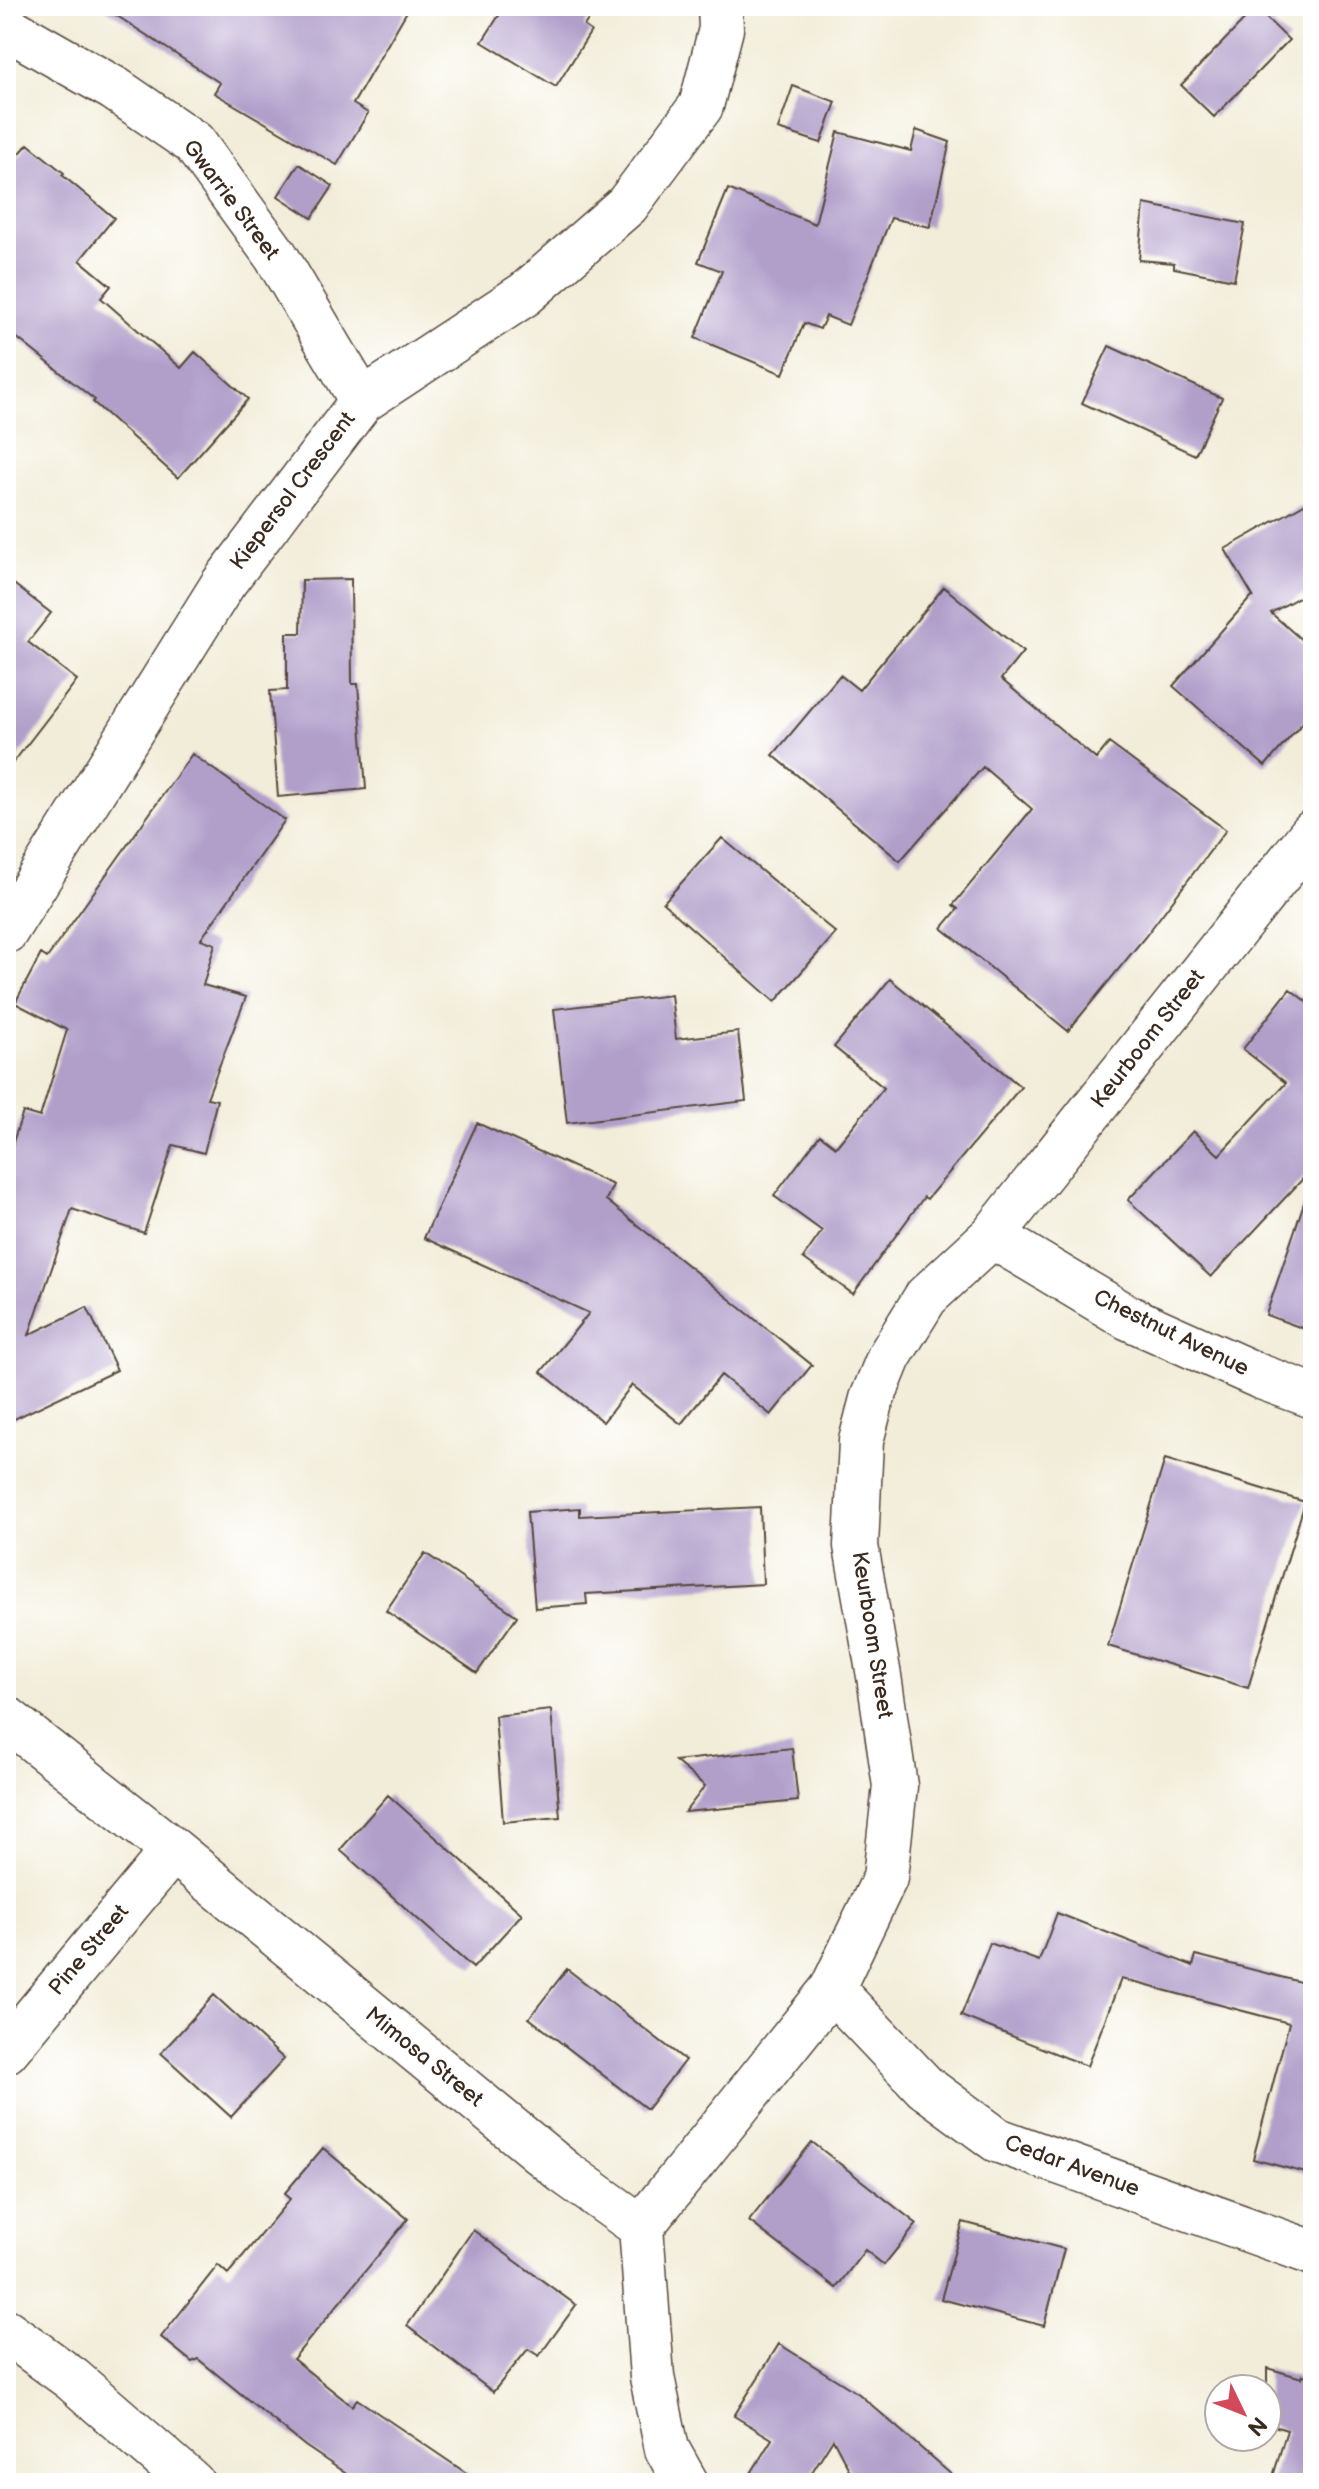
<svg xmlns="http://www.w3.org/2000/svg" width="1319" height="2489" font-family="'Balsamiq Sans',sans-serif">
	<rect width="100%" height="100%" fill="#fff"/>
	<filter id="ink" filterUnits="userSpaceOnUse"><feTurbulence type="fractalNoise" baseFrequency=".0125" numOctaves="2"/><feDisplacementMap in="SourceGraphic" scale="16" xChannelSelector="R" yChannelSelector="G"/><feConvolveMatrix kernelMatrix="1 2 1 2 8 2 1 2 1" color-interpolation-filters="sRGB"/></filter>
	<filter id="wash" filterUnits="userSpaceOnUse"><feTurbulence type="fractalNoise" baseFrequency=".006" numOctaves="4" result="noise"/><feDisplacementMap in="SourceGraphic" scale="32" xChannelSelector="R" yChannelSelector="G"/><feGaussianBlur stdDeviation="1.8" result="paint"/><feColorMatrix in="noise" values="0 0 0 0 0 0 0 0 0 0 0 0 0 0 0 0 0 1.4 0 .05"/><feComposite in="paint" operator="in"/></filter>
	<g filter="url(#wash)">
		<rect width="100%" height="100%" fill="#f2edd9"/>
		<g id="blocks">
			<path fill="#b19fca" d="M102,6H410L353,104L368,113L337,165L214,93L220,83Z
				M505,6H597L584,26L591,31L556,87L482,42Z
				M1256,8L1289,40L1214,117L1181,85Z
				M793,86L836,102L821,143L778,129Z
				M916,130L950,142L930,227L891,218L848,325L826,316L820,329L804,323L783,374L695,338L722,271L698,262L728,189L815,224L838,132L911,151Z
				M28,144L64,173L62,175L114,218L80,260L111,286L101,298L181,368L195,352L248,399L178,478L93,402L95,400L6,329V169Z
				M299,164L333,186L312,218L278,196Z
				M1144,204L1245,224L1234,280L1174,268V263L1139,260Z
				M1109,346L1222,398L1195,455L1082,403Z
				M1313,499V589L1271,613L1313,650V711L1265,766L1173,686L1252,596L1254,598L1225,549Z
				M6,578L51,613L28,642L77,680L6,772Z
				M351,579L352,684H358L366,789L278,797L270,691L287,690V633H301L302,580Z
				M944,587L1023,652L1001,679L1096,759L1109,743L1226,830L1145,937L1068,1031L942,928L958,909L953,905L1032,809L983,767L900,861L773,755L840,675L859,690Z
				M192,754L285,820L201,939L215,944L203,985L246,997L207,1098L217,1100L204,1153L173,1145L144,1233L72,1209L29,1335L87,1307L117,1370L6,1423V1163L23,1112L40,1117L67,1030L15,1003L41,954L47,958Z
				M722,838L836,933L775,1002L663,903Z
				M890,979L1021,1087L927,1199L924,1197L853,1294L803,1258L822,1231L774,1196L820,1135L836,1147L884,1088L834,1047Z
				M1290,989L1313,1007V1168L1211,1277L1128,1200L1193,1131L1219,1155L1286,1083L1243,1049Z
				M671,995L676,1039L738,1032L746,1101L567,1123L554,1009Z
				M477,1123L613,1185L606,1200L812,1365L771,1415L721,1375L681,1424L632,1385L603,1422L541,1372L589,1313L424,1238Z
				M1306,1197L1313,1198V1332L1266,1315Z
				M1165,1459L1305,1502L1248,1688L1108,1646Z
				M760,1507L763,1584L586,1594L587,1604L535,1608L527,1512L580,1508V1516Z
				M425,1553L517,1616L477,1673L386,1611Z
				M551,1710L560,1817L503,1822L495,1716Z
				M792,1748L798,1801L685,1812L705,1786L675,1761Z
				M388,1795L522,1914L473,1968L340,1850Z
				M1057,1913L1193,1966L1196,1955L1300,1982L1313,1983V2175L1253,2159L1289,2023L1121,1979L1087,2066L961,2016L990,1943L1039,1961Z
				M567,1969L685,2060L647,2109L529,2018Z
				M214,1995L284,2059L231,2117L161,2053Z
				M812,2142L917,2224L884,2265L865,2250L836,2288L749,2221Z
				M323,2148L408,2219L293,2359L352,2406L357,2399L481,2483H360L305,2446L198,2359L192,2362L161,2337L218,2265L228,2274L290,2199L284,2194Z
				M963,2222L1064,2249L1044,2326L941,2299Z
				M473,2230L576,2305L539,2356L528,2349L493,2392L407,2326Z
				M779,2344L859,2394L961,2483H856L833,2439L805,2483H745L772,2439L734,2416Z
				M1267,2368L1302,2378L1303,2375L1313,2376V2483H1271L1287,2430L1267,2424Z"/>
		</g>
	</g>
	<g filter="url(#ink)">
		<use href="#blocks" fill-opacity="0" stroke="#56473a" stroke-width="2"/>
		<g fill="none" stroke-linecap="round" stroke-linejoin="round">
			<defs>
				<path id="minor" d="M6,27L115,89L194,143L276,256L362,401
					M6,931L223,584L362,401L525,294L627,205L701,106L721,29L720,6
					M992,1236L1129,1318L1261,1377L1313,1396
					M6,1718L173,1850L564,2172L641,2227
					M832,1989L925,2087L997,2140L1313,2253
					M6,2051L173,1850
					M641,2227L832,1989L885,1878L895,1786L879,1676L856,1546L861,1441L872,1399L889,1357L926,1297L992,1236L1313,832
					M641,2227L652,2377L667,2449L686,2483
					M6,2331L72,2379L192,2483"/>
			</defs>
			<use href="#minor" stroke="#56473a" stroke-width="47"/>
			<use href="#minor" stroke="#fff" stroke-width="44"/>
		</g>
	</g>
	<g text-anchor="middle" dominant-baseline="central" stroke-width="8" stroke-linejoin="round" paint-order="stroke">
		<g font-size="22" fill="#3b2a1e" stroke="#fff">
			<text transform="translate(231 200) rotate(53)">Gwarrie Street</text>
			<text transform="translate(293 491) rotate(-53)">Kiepersol Crescent</text>
			<text transform="translate(1148 1039) rotate(-52)">Keurboom Street</text>
			<text transform="translate(1171 1333) rotate(26)">Chestnut Avenue</text>
			<text transform="translate(872 1635) rotate(81)">Keurboom Street</text>
			<text transform="translate(89 1950) rotate(-50)">Pine Street</text>
			<text transform="translate(424 2057) rotate(39)">Mimosa Street</text>
			<text transform="translate(1072 2166) rotate(20)">Cedar Avenue</text>
		</g>
	</g>
	<rect width="1319" height="2489" fill="none" stroke="#fff" stroke-width="32"/>
	<g transform="translate(1243 2413) rotate(133)"><circle r="38" fill="#ffffff" stroke="#b1aaa5" stroke-width="2"/>
	<path d="M0-6L14 30L0 20L-14 30Z" fill="#d1495b"/>
	<text y="-12" font-size="22" font-weight="bold" text-anchor="middle" fill="#3b2a1e">N</text>
	</g>
</svg>
